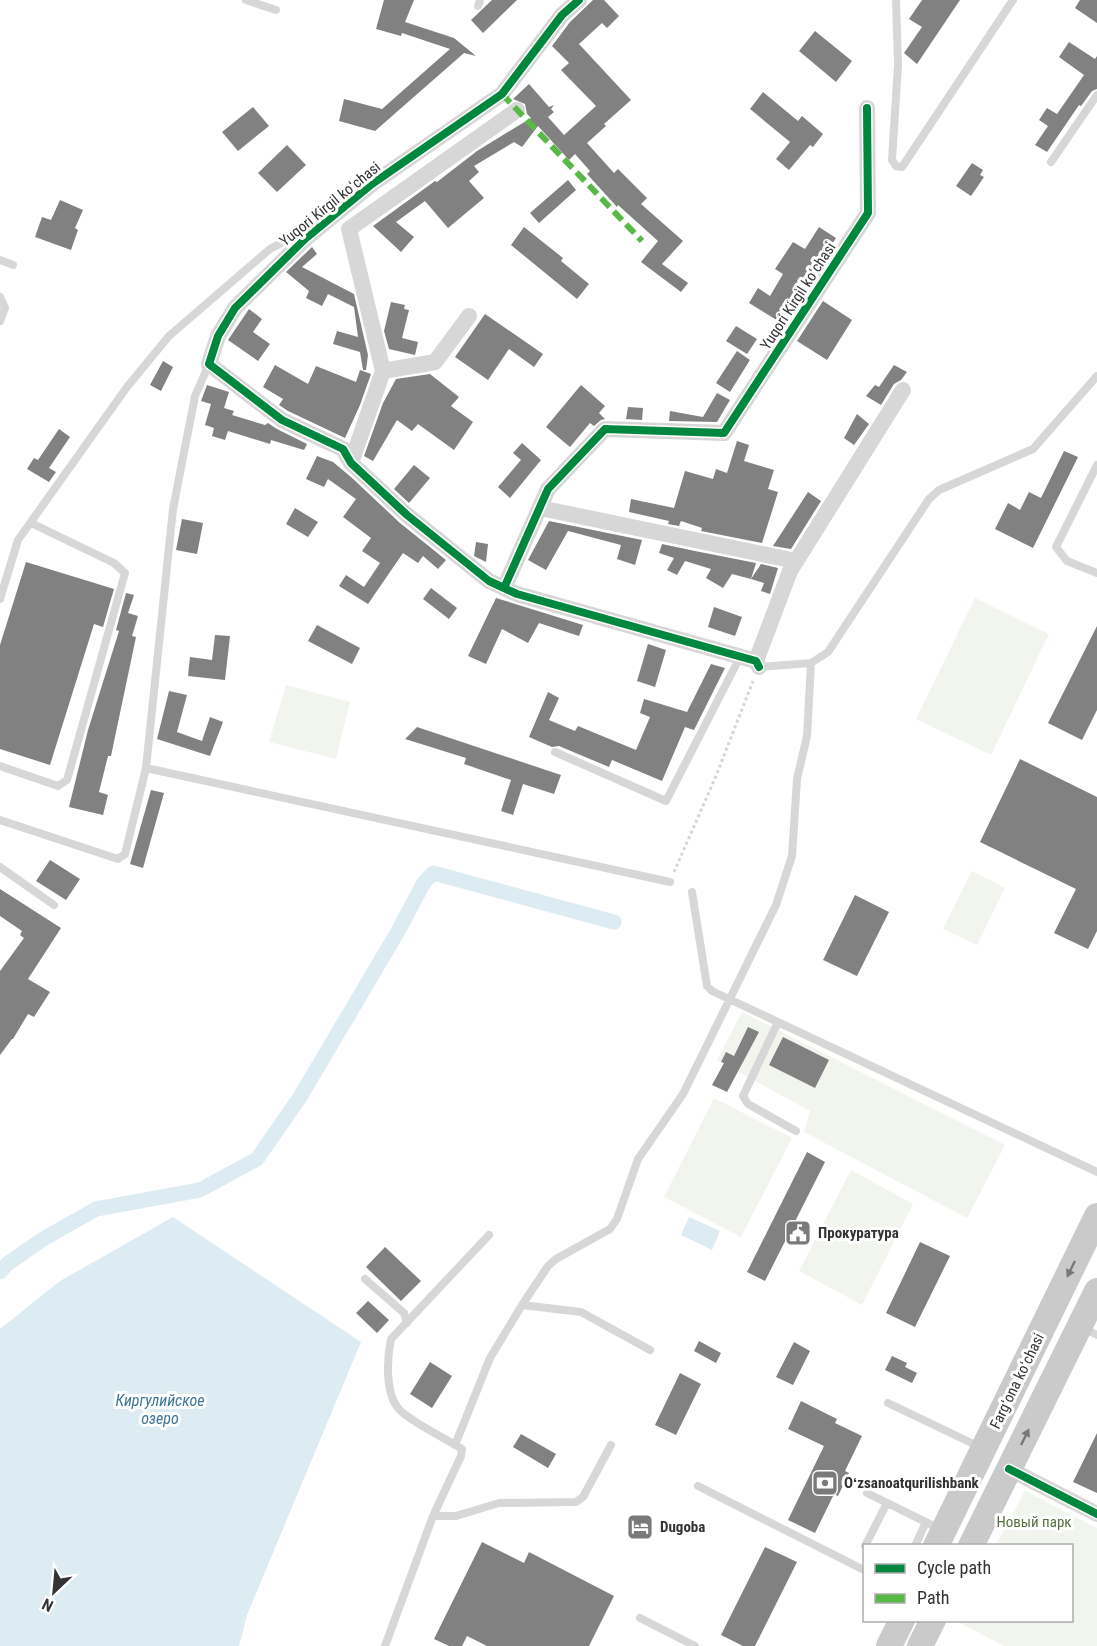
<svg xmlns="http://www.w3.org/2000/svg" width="1097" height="1646" font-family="'Roboto Condensed',sans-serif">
	<rect width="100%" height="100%" fill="#fff"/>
	<path fill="#f1f5ed" d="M975,598L1049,634L991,755L916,719Z
		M286,685L350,702L336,759L269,742Z
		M972,871L1005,888L977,945L943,929Z
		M742,1012L1005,1145L967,1218L804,1132L810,1111L717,1060Z
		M714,1098L792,1138L741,1237L664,1197Z
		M851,1170L913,1204L862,1305L799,1271Z
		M1025,1491L1097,1528V1646H1004L956,1621L1072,1620V1546L996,1545Z"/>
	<path fill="#ddebf3" d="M173,1217L361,1342L247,1615L239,1646H0V1329L60,1281Z
		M689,1217L720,1231L712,1250L681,1235Z"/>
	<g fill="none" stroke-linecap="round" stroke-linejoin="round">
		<path stroke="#ddebf3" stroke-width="15" d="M0,1272L7,1264L43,1239L96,1209L200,1190L257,1159L300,1097L397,933L423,884L433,873L614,922"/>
	</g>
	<path fill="#818181" d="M384,0H414L405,22L454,38L476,56L464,53L375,131L339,121L344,99L382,109L450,49L402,33L401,36L376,29Z
		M492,0H517L483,33L471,20Z
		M593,0H604L619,16L607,28L602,23L579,44L631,100L604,124L606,126L587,143L614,173L618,169L647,198L641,204L683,241L662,264L688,283L681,292L641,262L658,241L618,205L617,207L587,174L590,171L575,154L569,160L538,126L522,147L514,142L474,166L479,172L469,181L484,198L448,228L425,201L396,222L414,237L401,252L373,226L435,181L437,182L477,151L531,118L527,114L525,104L513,99L529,84L549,107L554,105L551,109L554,112L548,117L564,135L596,106L561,70L569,63L552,46L570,22Z
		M922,0H960L917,64L904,53L922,27L909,19Z
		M1080,0H1097V23L1075,8Z
		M815,31L852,61L836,82L799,51Z
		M1069,42L1095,59L1097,56V89L1092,91L1081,106L1079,105L1047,152L1035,145L1048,126L1039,120L1047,108L1057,114L1084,75L1059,57Z
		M763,92L798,121L802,116L823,134L813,147L810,145L789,170L776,159L790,142L750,109Z
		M253,107L269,126L238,151L222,132Z
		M287,145L306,165L277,192L258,173Z
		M972,163L983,170L980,175L984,177L971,196L956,186Z
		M568,180L576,190L539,223L530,213Z
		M60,200L83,210L75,228L78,230L71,250L35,237L42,217L51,220Z
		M524,227L563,258L561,261L589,284L577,299L511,245Z
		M819,227L836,238L783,324L749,303L758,288L770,296L783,274L775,269L793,242L805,249Z
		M312,247L317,254L302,267L354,294L368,355L366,370H363L360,352L333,344L337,331L358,337L354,307L328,294L322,306L306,298L309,291L286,272Z
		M823,301L852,320L827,360L797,341Z
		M391,302L405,305L404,309L409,310L402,338L418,342L415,355L389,349L384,331Z
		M249,309L262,319L253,332L270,344L258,361L228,340Z
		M485,314L543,354L534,367L509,349L488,380L455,357Z
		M736,326L757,339L747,354L726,341Z
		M737,351L750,360L730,392L716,383Z
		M163,361L173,367L161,391L150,385Z
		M275,365L308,384L316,366L356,382L360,370L371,374L360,405L345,438L288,411L279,405L283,399L263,387Z
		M894,365L907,372L901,380L894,384L881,405L866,396L875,385L879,387Z
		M430,374L459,397L451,406L473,422L454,450L418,424L412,431L397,420L373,461L364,456L383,403L396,379Z
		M207,385L229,392L224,408L234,411L232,415L265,425L268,423L277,429L307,444L304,450L271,440L270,444L228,431L225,440L212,436L214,428L205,425L211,404L201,401Z
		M581,385L605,406L599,413L605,419L601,420L594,426L590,423L570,447L546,427Z
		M717,393L730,400L717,422L669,421L670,411L703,417Z
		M628,407L643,408L642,420L626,419Z
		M857,414L869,424L854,445L844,438Z
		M59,429L70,437L49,468L56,472L49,482L27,469L34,458L38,460Z
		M737,441L749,445L744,461L774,470L768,489L778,492L762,543L701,531L702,528L681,521L679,526L668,524L669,521L629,512L631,499L674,508L685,471L713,479L716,469L727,473Z
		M522,443L541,460L510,498L498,487L521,460L513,453Z
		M1064,451L1078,457L1033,548L995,529L1008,503L1020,510L1029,492L1041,498Z
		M317,456L333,462L351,477L400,523L446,560L438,569L423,556L418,563L403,553L368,604L339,586L346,575L364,587L380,563L362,551L371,538L343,517L356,499L328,479L324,487L306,479Z
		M414,465L430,478L409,503L394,489Z
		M808,492L821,501L791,549L773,546Z
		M295,508L318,522L308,537L286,524Z
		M182,519L203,523L197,554L176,550Z
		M549,521L642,540L635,565L617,559L621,545L568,531L546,570L528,560Z
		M476,542L488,544L486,562L474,556Z
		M662,544L695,551L756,563L751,579L732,574L723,588L706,578L711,569L685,561L677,575L667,570L674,558L659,553Z
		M26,562L114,589L103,627L94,624L50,765L0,749V645Z
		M761,564L778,568L770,594L761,591L764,583L751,579Z
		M431,588L457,608L449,619L423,599Z
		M126,593L134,595L128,613L138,616L132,636L136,637L111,756H108L99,792L108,795L103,815L69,807L88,730L119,631L116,630Z
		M496,598L583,625L579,636L539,623L528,643L502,629L486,664L468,656Z
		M714,607L742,617L735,636L708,627Z
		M317,625L360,648L352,664L308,641Z
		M1097,626V710L1082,740L1048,723Z
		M215,635L230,636L225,680L188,676L190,657L212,660Z
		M648,644L666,650L655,687L637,681Z
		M711,664L725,668L694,730L685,727L662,781L612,760L609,767L559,746L552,747L529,737L548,692L559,698L549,720L575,731L578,726L636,750L650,717L640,713L644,699L687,712Z
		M169,691L187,695L177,732L202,741L210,717L223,722L210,756L157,739Z
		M417,727L561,775L554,794L523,784L513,815L501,811L511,780L464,764L466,758L405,739Z
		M1020,759L1097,797V931L1088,949L1054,933L1076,889L980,842Z
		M151,790L164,793L143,868L130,864Z
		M50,860L80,879L66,900L36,881Z
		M0,889L61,928L28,979L50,992L34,1017L28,1014L13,1039H12L0,1055V971L24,938L20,935L22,931L0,916Z
		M855,895L889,912L857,976L823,960Z
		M748,1027L759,1032L727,1092L712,1085L724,1063L721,1062L726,1052L734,1056Z
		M783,1037L829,1060L815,1088L769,1065Z
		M807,1152L825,1162L765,1281L747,1272Z
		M920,1242L950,1256L915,1327L886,1313Z
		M385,1247L421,1281L401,1301L366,1267Z
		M368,1301L389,1320L377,1333L356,1313Z
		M699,1341L721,1353L716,1363L694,1351Z
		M794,1342L810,1351L793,1385L776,1377Z
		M892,1356L907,1363L905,1367L917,1373L912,1383L885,1370Z
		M430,1362L452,1376L432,1408L410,1394Z
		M680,1373L701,1384L676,1435L655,1425Z
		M801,1401L837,1419L835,1423L862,1436L845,1471L849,1473L838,1496L834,1494L815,1533L788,1520L824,1446L788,1429Z
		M1097,1433V1493L1073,1482Z
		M521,1434L556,1454L548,1468L513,1447Z
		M482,1542L524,1563L529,1552L614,1596L589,1646H487L467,1636L462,1646H449L434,1639Z
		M765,1547L797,1562L755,1646H743L721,1635Z"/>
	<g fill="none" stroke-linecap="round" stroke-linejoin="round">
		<path stroke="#d6d6d6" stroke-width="3" stroke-dasharray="3 3" stroke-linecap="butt" d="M674,872L716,776L753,681"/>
		<path stroke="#d7d7d7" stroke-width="8" d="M246,0L276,10
			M896,0L898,65L892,160L896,166L902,167L1013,0
			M478,6L480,0
			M1051,162L1097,95
			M0,260L13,265
			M0,297L5,308L0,321
			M1097,465L1056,547L1067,561L1097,573
			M0,599L18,540L127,387L169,336L270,249L292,237L304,239
			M759,667L811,663L828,652L929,499L939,490L1033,449L1097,376
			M555,752L666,801L740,657
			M0,766L58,786L67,780L125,573L114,563L31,523
			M146,768L173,509L195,396L209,364
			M0,820L118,859L125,854L146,768L670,882
			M0,867L54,905
			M692,892L707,986L712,991L1097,1172
			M778,1022L743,1096L748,1104L796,1131
			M365,1279L404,1313L407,1323
			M522,1305L548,1266L556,1259L610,1229L617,1219L638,1159L683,1094L776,905L792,856L797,779L807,736L811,663
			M1082,1328L1097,1335
			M888,1403L982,1448
			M455,1445L490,1358L522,1305L581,1312L650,1350
			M698,1486L864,1570
			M867,1493L942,1530
			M433,1516H456L499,1503L576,1502L583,1497L611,1445
			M865,1546L887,1503
			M915,1546L926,1522
			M640,1618L695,1646
			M385,1646L433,1516L461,1456L462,1449C448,1440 406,1419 398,1408C385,1392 387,1358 391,1339L489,1235"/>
		<path stroke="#d7d7d7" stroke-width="16" d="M579,0L562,15L502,94L372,184L305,239L235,308L218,336L209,364L282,420L343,449L351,463L407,515L489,581L517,594L756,661L759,667
			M383,371L435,362L469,316
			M351,463L383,371L349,229L517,110
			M540,508L796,561
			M504,588L548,489L605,429L724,433L868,213L867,108
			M756,661L790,571L903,390
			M1009,1469L1097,1514"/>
		<path stroke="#cacaca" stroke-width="26" d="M936,1546L1097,1216
			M971,1546L1097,1291
			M889,1646L902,1620
			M920,1646L933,1620"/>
		<path stroke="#58b947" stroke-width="6" stroke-dasharray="12 6" stroke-linecap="butt" d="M502,94L642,241"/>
		<defs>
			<path id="cycleway" d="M579,0L562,15L502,94L372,184L305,239L235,308L218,336L209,364L282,420L343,449L351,463L407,515L489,581L517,594L756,661L759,667
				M504,588L548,489L605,429L724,433L868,213L867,108
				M1009,1469L1097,1514"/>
		</defs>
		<use href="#cycleway" stroke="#fff" stroke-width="11"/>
		<use href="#cycleway" stroke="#00873e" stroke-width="8"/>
	</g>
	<defs><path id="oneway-solid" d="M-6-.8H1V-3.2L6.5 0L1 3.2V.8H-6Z" transform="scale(1.5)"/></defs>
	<g fill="#777">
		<use href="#oneway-solid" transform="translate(1071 1269) rotate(116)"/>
		<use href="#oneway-solid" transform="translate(1025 1437) rotate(-64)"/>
	</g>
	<defs>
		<symbol id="civic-square" viewBox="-11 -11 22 22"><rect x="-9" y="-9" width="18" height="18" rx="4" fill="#7a7a7a" stroke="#fff"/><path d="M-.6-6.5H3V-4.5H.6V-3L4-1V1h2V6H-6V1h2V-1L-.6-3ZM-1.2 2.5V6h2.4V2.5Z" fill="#fff"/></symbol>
		<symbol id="bank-square" viewBox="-11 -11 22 22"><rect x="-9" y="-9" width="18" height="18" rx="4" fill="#7a7a7a" stroke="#fff"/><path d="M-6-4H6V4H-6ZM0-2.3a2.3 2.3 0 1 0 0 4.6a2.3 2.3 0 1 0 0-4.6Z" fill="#fff"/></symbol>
		<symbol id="hotel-square" viewBox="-11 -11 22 22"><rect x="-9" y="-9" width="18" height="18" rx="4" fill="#7a7a7a" stroke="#fff"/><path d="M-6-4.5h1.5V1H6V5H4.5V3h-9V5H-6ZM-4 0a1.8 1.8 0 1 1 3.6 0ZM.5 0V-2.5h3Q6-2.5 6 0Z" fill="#fff"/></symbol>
	</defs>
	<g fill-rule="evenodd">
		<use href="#civic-square" x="783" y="1218" width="30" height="30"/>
		<use href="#bank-square" x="810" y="1468" width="30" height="30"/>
		<use href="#hotel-square" x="625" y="1512" width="30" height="30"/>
	</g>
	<g text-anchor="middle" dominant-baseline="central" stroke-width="6" stroke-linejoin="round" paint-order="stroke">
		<g font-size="15" fill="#333" stroke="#fff">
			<text transform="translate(330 204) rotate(-39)">Yuqori Kirgil koʻchasi</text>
			<text transform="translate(798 296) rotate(-57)">Yuqori Kirgil koʻchasi</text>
			<text transform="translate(1017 1381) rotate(-64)">Fargʻona koʻchasi</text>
		</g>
		<g font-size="15" font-weight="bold" fill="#333" stroke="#fff" text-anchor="start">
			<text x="818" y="1233">Прокуратура</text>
			<text x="844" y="1483">Oʻzsanoatqurilishbank</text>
			<text x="660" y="1527">Dugoba</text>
		</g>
		<g font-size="15" fill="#56703f" stroke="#fff">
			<text x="1034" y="1522">Новый парк</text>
		</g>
		<g font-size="16" font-style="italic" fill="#3f7597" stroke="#fff">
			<text x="160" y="1400">Киргулийское<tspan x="160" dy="18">озеро</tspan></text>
		</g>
	</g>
	<rect x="863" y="1544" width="210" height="78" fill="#ffffff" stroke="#adadad" stroke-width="1.5"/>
	<rect x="875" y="1564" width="30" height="9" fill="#00873e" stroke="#adadad" stroke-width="1.5"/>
	<text x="917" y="1574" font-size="18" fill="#333333">Cycle path</text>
	<rect x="875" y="1594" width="30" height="9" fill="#58b947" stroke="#adadad" stroke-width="1.5"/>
	<text x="917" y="1604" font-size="18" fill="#333333">Path</text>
	<g transform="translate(54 1592) rotate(206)" stroke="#ffffff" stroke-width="4.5" paint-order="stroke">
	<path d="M0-4.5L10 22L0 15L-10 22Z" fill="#333333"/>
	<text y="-9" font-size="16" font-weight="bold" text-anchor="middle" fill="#333333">N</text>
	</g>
</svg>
